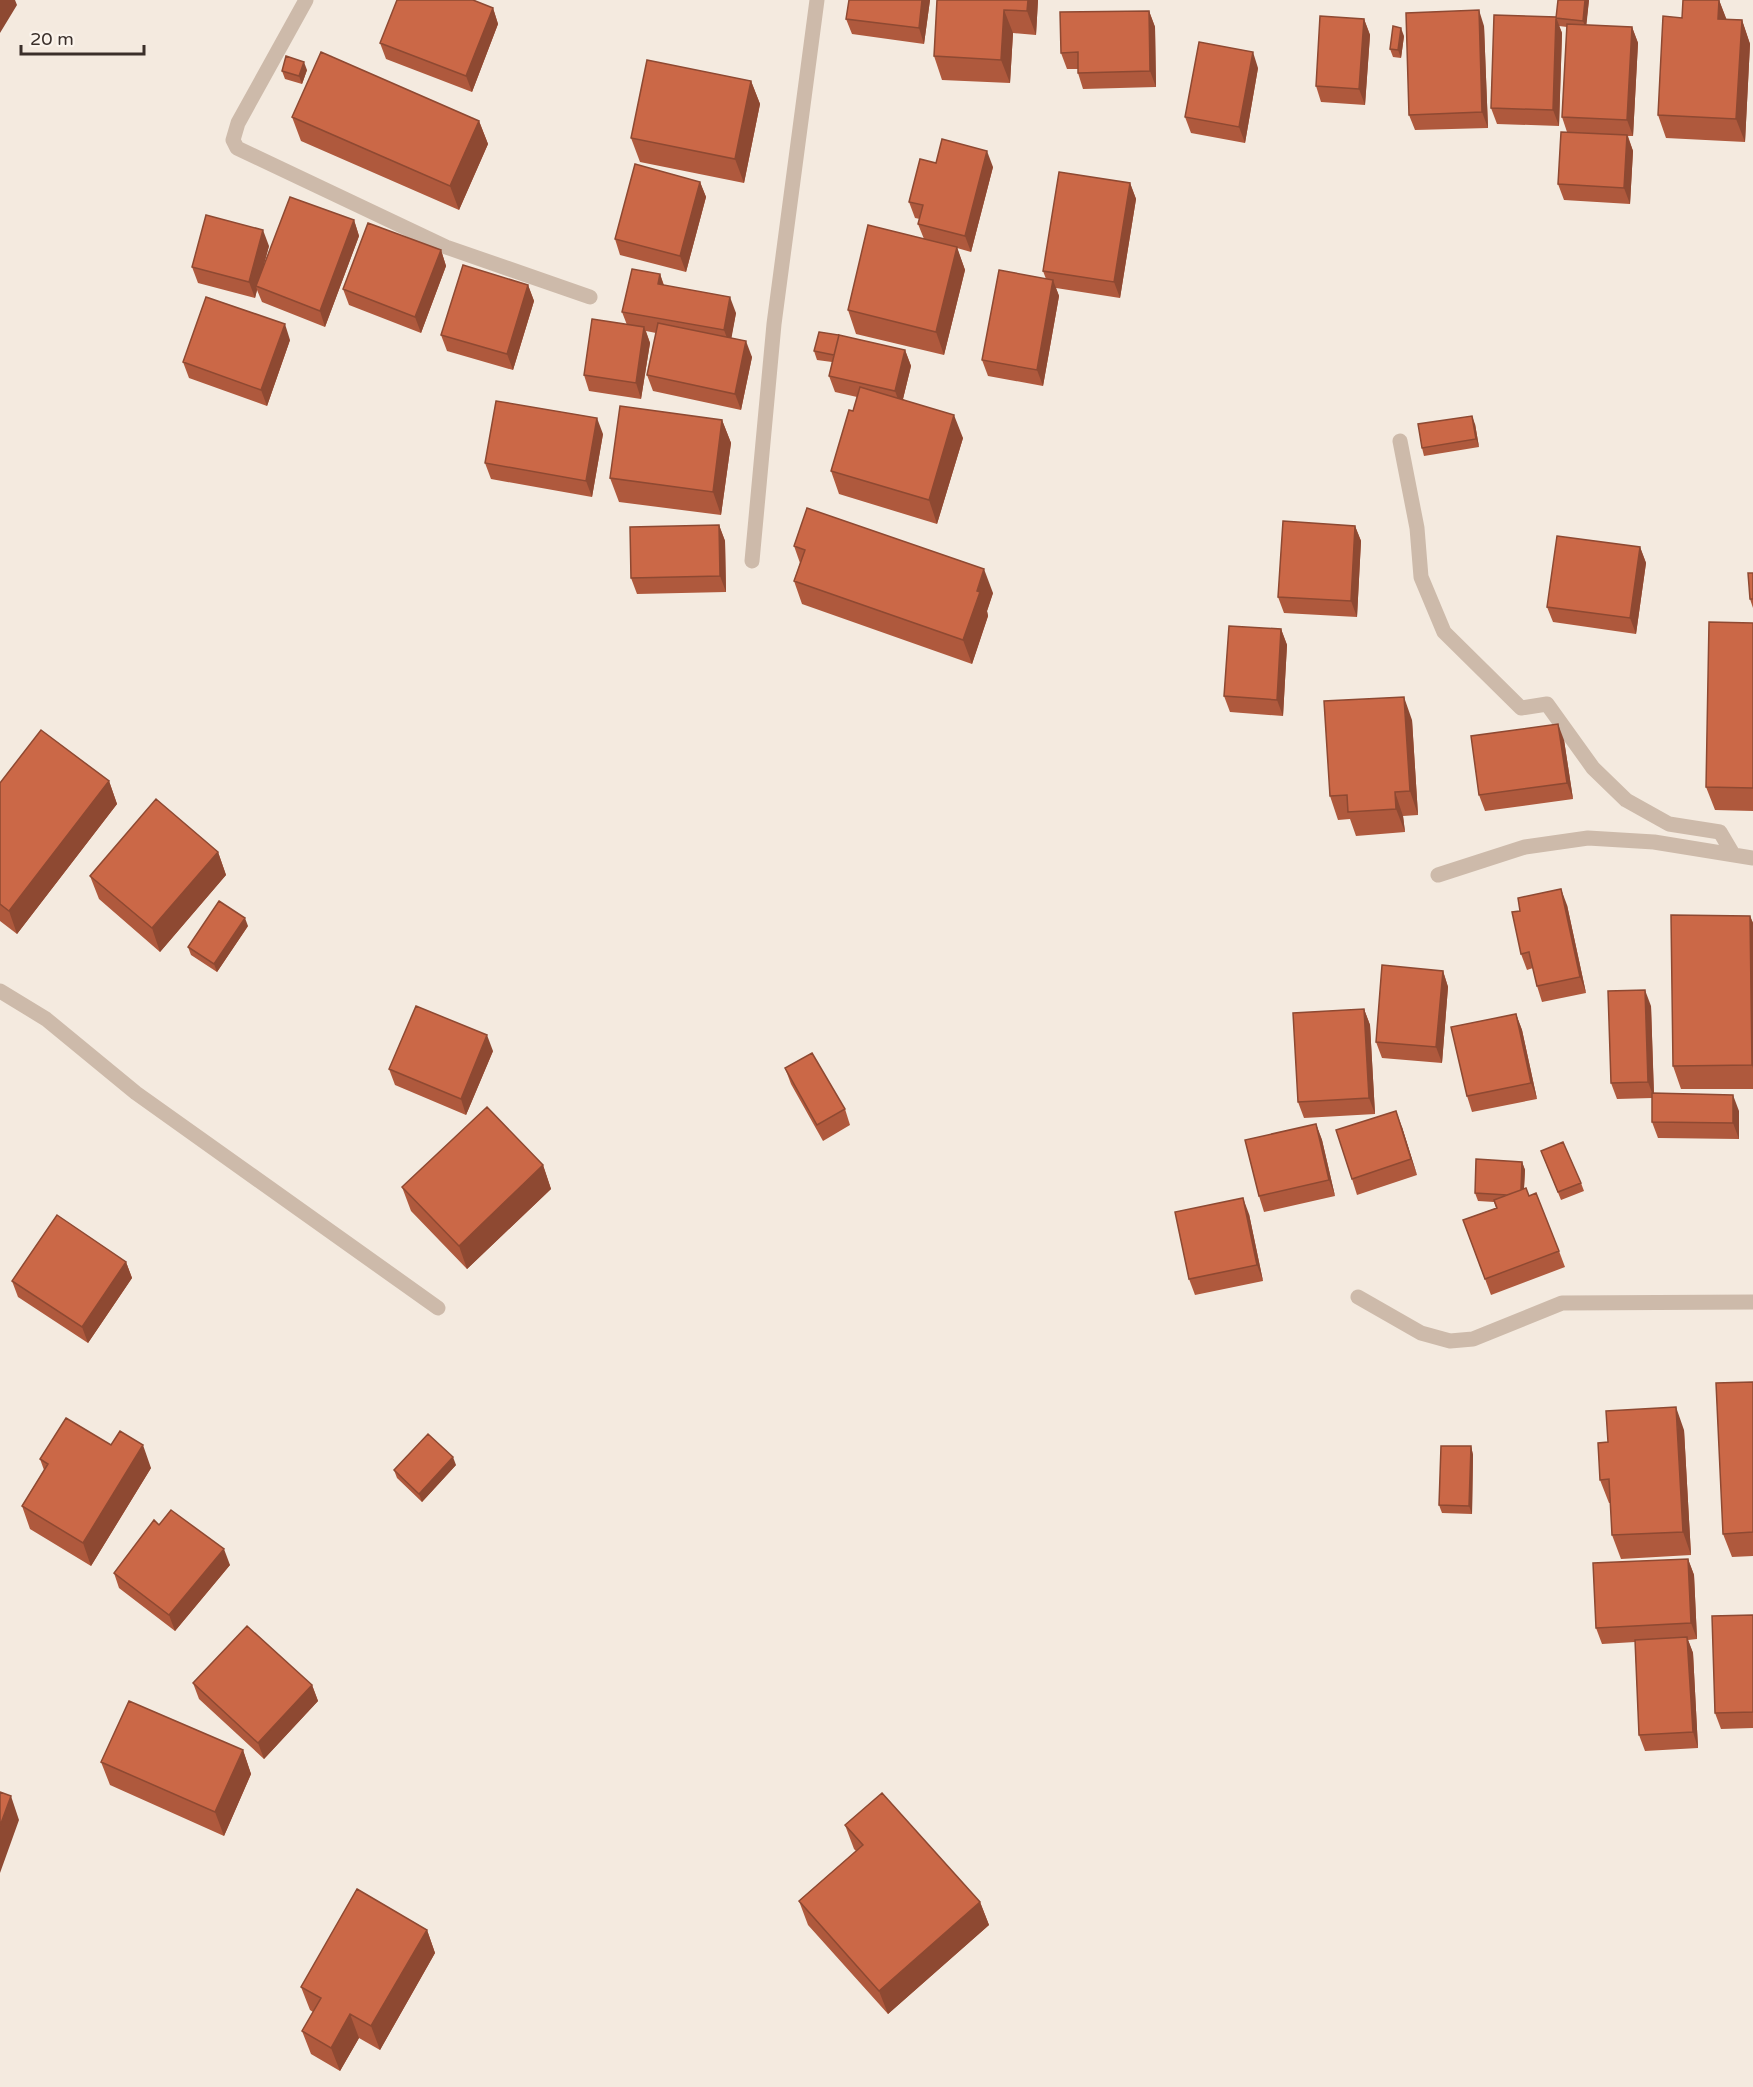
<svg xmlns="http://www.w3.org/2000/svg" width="1753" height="2087" font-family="'Varela Round',sans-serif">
	<rect width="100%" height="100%" fill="#f4eadf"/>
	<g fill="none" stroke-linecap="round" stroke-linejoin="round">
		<path stroke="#cdbaaa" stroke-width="15" d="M306,0L238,123L233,140L237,148L446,247L590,297
			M1400,441L1417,528L1421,577L1444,632L1521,708L1547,704L1593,768L1626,800L1669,824L1720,832L1733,854
			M752,561L774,324L817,0
			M1438,875L1525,847L1588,838L1654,842L1753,858
			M0,991L46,1019L136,1093L438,1308
			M1358,1297L1421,1333L1450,1341L1473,1339L1562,1303L1753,1302"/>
	</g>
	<path fill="#af593d" d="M849,0H930L924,44L852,34L846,19Z
		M937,0H1038L1036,35L1013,33L1010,83L942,80L934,56Z
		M1589,0L1586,25L1632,27L1638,43L1633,136H1628L1633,151L1630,204L1564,200L1558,184L1567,132L1562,117L1567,27L1559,26L1562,33L1559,126L1497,124L1491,108L1556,17Z
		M1719,0L1726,19L1742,20L1750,44L1745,142L1666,138L1658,115L1682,18Z
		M493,8L498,24L472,92L386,59L380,43Z
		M1149,11L1155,27L1156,87L1083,89L1078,73V69H1067L1061,53Z
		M1364,19L1370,35L1365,105L1321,102L1316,86Z
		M1484,26L1488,128L1415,130L1409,115Z
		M1404,36L1401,58L1393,57L1390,49Z
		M1258,68L1245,143L1191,133L1185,117Z
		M307,70L302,84L285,79L282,71Z
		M751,81L760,104L744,183L640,162L631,138Z
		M292,117L479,121L488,144L459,210L301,141Z
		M936,163L993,167L971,252L957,248L965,270L944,355L856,334L848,310L924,239L918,224L920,219L915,218L909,202Z
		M700,182L706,197L686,272L620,255L615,239Z
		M1130,183L1136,199L1120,298L1056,288L1059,296L1043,386L988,376L982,360L1046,279L1043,271Z
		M354,220L359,236L325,327L262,302L257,290L255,298L198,283L192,267L269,246L263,267Z
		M441,250L446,266L421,333L349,305L343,289Z
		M660,274L664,285L736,313L731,338L752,357L741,410L653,391L647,375L656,333L646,331L650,343L641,399L589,391L584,375L627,325L622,312Z
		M528,285L534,301L513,370L447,351L441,335Z
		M290,340L267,406L189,378L183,362Z
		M905,350L911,366L903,399L963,438L937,524L839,494L831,471L853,411L857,397L835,392L829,376L832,362L817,360L814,351Z
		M722,420L731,443L721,515L619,502L610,478Z
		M1475,424L1479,447L1424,456L1422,448Z
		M603,434L592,497L491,479L485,463Z
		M719,525L725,541L726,592L637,594L631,578Z
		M1355,526L1361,541L1357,617L1284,613L1278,597Z
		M794,546L993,593L987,611L988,616L972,664L802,604L794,581L800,563Z
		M1640,547L1646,563L1636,634L1553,622L1547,607Z
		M1753,573V608L1750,599Z
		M1753,623V811L1715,810L1706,787Z
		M1281,629L1287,645L1283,716L1230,712L1224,696Z
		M1412,720L1418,815L1403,816L1405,832L1356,836L1350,819L1338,820L1330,796Z
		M1564,740L1573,799L1485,811L1479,795Z
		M109,781L117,804L17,934L0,921V783Z
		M218,852L226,875L160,952L99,899L90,876Z
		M1567,905L1586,993L1542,1002L1537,986L1533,968L1527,970L1521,954Z
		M1750,916L1753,923V1089H1681L1673,1066Z
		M248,926L217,972L191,955L188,947Z
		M1443,971L1448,987L1442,1063L1382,1058L1376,1042Z
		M1651,1006L1654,1093L1739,1111V1139L1658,1138L1652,1122V1098L1617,1099L1611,1083Z
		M1364,1009L1370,1025L1375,1114L1304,1118L1298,1102Z
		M1516,1014L1522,1030L1537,1099L1472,1112L1467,1096Z
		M493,1051L466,1115L395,1085L389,1069Z
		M785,1068L845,1109L850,1125L823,1141L791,1084Z
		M1316,1124L1322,1140L1335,1196L1264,1212L1259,1196Z
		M1402,1127L1417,1175L1357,1195L1352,1179Z
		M1541,1151L1581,1183L1584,1191L1561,1200Z
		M1522,1162L1525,1170L1524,1189L1529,1196L1559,1251L1565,1267L1491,1295L1463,1220L1496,1208L1494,1202L1478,1201L1475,1193Z
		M543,1165L551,1189L467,1269L411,1211L402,1187Z
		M1249,1214L1263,1281L1195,1295L1189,1279Z
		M126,1262L132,1278L88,1343L18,1297L12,1281Z
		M1753,1382V1556L1732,1557L1723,1534Z
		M1684,1430L1691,1555L1621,1559L1612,1535L1611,1503H1609L1600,1480L1608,1442Z
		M111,1445L151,1468L91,1566L30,1529L22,1506L44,1470L40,1459Z
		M1471,1446L1473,1455L1472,1514L1442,1513L1439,1505Z
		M456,1465L422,1502L397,1478L394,1470Z
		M159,1525L230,1565L175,1631L119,1588L114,1573Z
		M1688,1559L1694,1575L1697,1639L1688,1640L1693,1653L1698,1748L1645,1751L1639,1735L1635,1642L1602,1644L1596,1628Z
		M1753,1615V1728L1721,1729L1715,1713Z
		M193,1683L312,1685L318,1701L264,1759L199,1699Z
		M243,1750L251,1774L224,1836L110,1785L101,1762Z
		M845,1825L980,1902L989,1925L888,2014L808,1925L799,1901L856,1851L854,1849Z
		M427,1930L435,1953L380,2050L359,2038L340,2071L311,2054L302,2031L313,2012L310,2010L301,1987Z"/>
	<path fill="#8e4932" d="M0,0H15L17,5L0,33Z
		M922,0H930L924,44L919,28Z
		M1028,0H1038L1036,35L1027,11Z
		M1585,0H1589L1586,29L1583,21Z
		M1719,0L1728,23L1718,19Z
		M493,8L498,24L472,92L466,76Z
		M1004,10L1013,33L1010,83L1001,60Z
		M1479,10L1484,26L1488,128L1482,112Z
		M1149,11L1155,27L1156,87L1150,71Z
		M1556,17L1562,33L1559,126L1553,110Z
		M1364,19L1370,35L1365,105L1359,89Z
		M1742,20L1750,44L1745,142L1736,119Z
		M1632,27L1638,43L1633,136L1627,120Z
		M1401,28L1404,36L1401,58L1398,50Z
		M1253,52L1258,68L1245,143L1239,127Z
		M304,62L307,70L302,84L299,76Z
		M751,81L760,104L744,183L735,159Z
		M479,121L488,144L459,210L450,186Z
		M1627,135L1633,151L1630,204L1624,188Z
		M987,151L993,167L971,252L965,236Z
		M700,182L706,197L686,272L680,256Z
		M1130,183L1136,199L1120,298L1114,282Z
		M354,220L359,236L325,327L320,311Z
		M263,230L269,246L258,287L256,286L257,290L255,298L249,282Z
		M957,247L965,270L944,355L936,332Z
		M441,250L446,266L421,333L415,317Z
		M660,274L665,290L658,284Z
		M1053,280L1059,296L1043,386L1037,370Z
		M528,285L534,301L513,370L507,354Z
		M730,297L736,313L730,346L724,330Z
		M285,324L290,340L267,406L261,390Z
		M644,327L650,343L641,399L636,383Z
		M746,341L752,357L741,410L735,394Z
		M905,350L911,366L901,407L895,391Z
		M954,415L963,438L937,524L929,500Z
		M1472,416L1475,424L1479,447L1476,439Z
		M597,418L603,434L592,497L586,481Z
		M722,420L731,443L721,515L713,492Z
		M719,525L725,541L726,592L720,576Z
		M1355,526L1361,541L1357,617L1351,601Z
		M1640,547L1646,563L1636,634L1630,618Z
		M984,569L993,593L987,611L988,616L972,664L963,640L977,591Z
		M1281,629L1287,645L1283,716L1277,700Z
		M1404,697L1412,720L1418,815L1410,791Z
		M1558,724L1564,740L1573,799L1567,783Z
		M109,781L117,804L17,934L9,911Z
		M1395,792L1403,816L1405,832L1396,809Z
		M218,852L226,875L160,952L152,928Z
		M1561,889L1567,905L1586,993L1580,977Z
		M1750,916L1753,923V1068L1752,1065Z
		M245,918L248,926L217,972L214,964Z
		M1443,971L1448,987L1442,1063L1436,1047Z
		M1645,990L1651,1006L1654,1098L1648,1082Z
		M1364,1009L1370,1025L1375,1114L1369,1098Z
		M1516,1014L1522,1030L1537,1099L1531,1083Z
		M487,1035L493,1051L466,1115L461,1099Z
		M1733,1095L1739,1111V1139L1733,1123Z
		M1396,1111L1402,1127L1417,1175L1411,1159Z
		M1316,1124L1322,1140L1335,1196L1329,1180Z
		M1522,1162L1525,1170L1523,1204L1520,1196Z
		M543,1165L551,1189L467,1269L459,1246Z
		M1243,1198L1249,1214L1263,1281L1257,1265Z
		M126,1262L132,1278L88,1343L82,1327Z
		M1676,1407L1684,1430L1691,1555L1683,1532Z
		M143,1445L151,1468L91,1566L83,1543Z
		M1471,1446L1473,1455L1472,1514L1469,1506Z
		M453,1457L456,1465L422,1502L419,1494Z
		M224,1549L230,1565L175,1631L169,1615Z
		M1688,1559L1694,1575L1697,1639L1691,1623Z
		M1687,1637L1693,1653L1698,1748L1693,1732Z
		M312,1685L318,1701L264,1759L258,1743Z
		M243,1750L251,1774L224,1836L215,1812Z
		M11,1796L19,1820L0,1873V1826Z
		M980,1902L989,1925L888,2014L879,1991Z
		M427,1930L435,1953L380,2050L371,2026Z
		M350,2014L359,2038L340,2071L331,2048Z"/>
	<path fill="#cb6847" stroke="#8e4932" stroke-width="1.5" d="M397,0H473L493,8L466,76L380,43Z
		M849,0H922L919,28L846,19Z
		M937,0H1028L1027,11L1004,10L1001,60L934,56Z
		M1558,0H1585L1583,21L1556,18Z
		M1683,0H1719L1718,19L1742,20L1736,119L1658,115L1663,16L1682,18Z
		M1479,10L1482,112L1409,115L1406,13Z
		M1149,11L1150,71L1078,73V52L1061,53L1060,12Z
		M1494,15L1556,17L1553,110L1491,108Z
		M1320,16L1364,19L1359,89L1316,86Z
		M1567,24L1632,27L1627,120L1562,117Z
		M1393,26L1401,28L1398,50L1390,49Z
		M1199,42L1253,52L1239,127L1185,117Z
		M321,52L479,121L450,186L292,117Z
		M286,56L304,62L299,76L282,71Z
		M647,60L751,81L735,159L631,138Z
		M1561,132L1627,135L1624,188L1558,184Z
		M942,139L987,151L965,236L918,224L923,205L909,202L920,159L936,163Z
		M635,164L700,182L680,256L615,239Z
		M1059,172L1130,183L1114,282L1043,271Z
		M290,197L354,220L320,311L256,286Z
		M206,215L263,230L249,282L192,267Z
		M368,223L441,250L415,317L343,289Z
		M868,225L957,247L936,332L848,310Z
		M463,265L528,285L507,354L441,335Z
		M632,269L660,274L658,284L730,297L724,330L622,312Z
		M999,270L1053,280L1037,370L982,360Z
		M206,297L285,324L261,390L183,362Z
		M592,319L644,327L636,383L584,375Z
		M658,323L746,341L735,394L647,375Z
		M819,332L839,335L834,355L814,351Z
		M839,335L905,350L895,391L829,376Z
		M860,387L954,415L929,500L831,471L849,410L853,411Z
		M496,401L597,418L586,481L485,463Z
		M620,406L722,420L713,492L610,478Z
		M1472,416L1476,439L1422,448L1418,424Z
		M807,508L984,569L977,591L980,592L963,640L794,581L805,550L794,546Z
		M1283,521L1355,526L1351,601L1278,597Z
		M719,525L720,576L631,578L630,527Z
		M1557,536L1640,547L1630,618L1547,607Z
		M1748,573H1753V599H1750Z
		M1709,622L1753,623V788L1706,787Z
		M1229,626L1281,629L1277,700L1224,696Z
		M1404,697L1410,791L1395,792L1396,809L1348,812L1347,795L1330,796L1324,701Z
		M1558,724L1567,783L1479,795L1471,736Z
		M41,730L109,781L9,911L0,904V783Z
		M156,799L218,852L152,928L90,876Z
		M1561,889L1580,977L1537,986L1529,952L1521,954L1512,912L1520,911L1518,898Z
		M219,901L245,918L214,964L188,947Z
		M1671,915L1750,916L1752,1065L1673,1066Z
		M1382,965L1443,971L1436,1047L1376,1042Z
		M1645,990L1648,1082L1611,1083L1608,991Z
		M416,1006L487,1035L461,1099L389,1069Z
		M1364,1009L1369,1098L1298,1102L1293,1013Z
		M1516,1014L1531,1083L1467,1096L1451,1027Z
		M812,1053L845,1109L817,1125L785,1068Z
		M1652,1093L1733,1095V1123L1652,1122Z
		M487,1107L543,1165L459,1246L402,1187Z
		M1396,1111L1411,1159L1352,1179L1336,1130Z
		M1316,1124L1329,1180L1259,1196L1245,1140Z
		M1563,1142L1581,1183L1558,1192L1541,1151Z
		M1476,1159L1522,1162L1521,1190L1507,1195L1475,1193Z
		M1526,1188L1529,1196L1536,1193L1559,1251L1485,1279L1463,1220L1497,1208L1494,1200Z
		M1243,1198L1257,1265L1189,1279L1175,1212Z
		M57,1215L126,1262L82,1327L12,1281Z
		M1753,1382V1532L1723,1534L1716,1383Z
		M1676,1407L1683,1532L1612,1535L1609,1479L1600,1480L1598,1443L1608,1442L1606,1411Z
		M66,1418L111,1445L120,1431L143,1445L83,1543L22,1506L48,1464L40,1459Z
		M428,1434L453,1457L419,1494L394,1470Z
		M1441,1446H1471L1469,1506L1439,1505Z
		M171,1510L224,1549L169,1615L114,1573L154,1520L159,1525Z
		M1688,1559L1691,1623L1596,1628L1593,1563Z
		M1753,1615V1712L1715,1713L1712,1616Z
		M247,1626L312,1685L258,1743L193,1683Z
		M1687,1637L1693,1732L1639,1735L1635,1640Z
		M129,1701L243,1750L215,1812L101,1762Z
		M0,1792L11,1796L0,1826Z
		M882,1793L980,1902L879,1991L799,1901L863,1845L845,1825Z
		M357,1889L427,1930L371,2026L350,2014L331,2048L302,2031L321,1998L301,1987Z"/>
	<path d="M21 45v9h123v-9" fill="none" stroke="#3a2f2a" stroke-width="3"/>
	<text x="30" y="45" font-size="18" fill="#3a2f2a" stroke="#fbf4ec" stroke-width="4.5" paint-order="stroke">20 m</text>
</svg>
